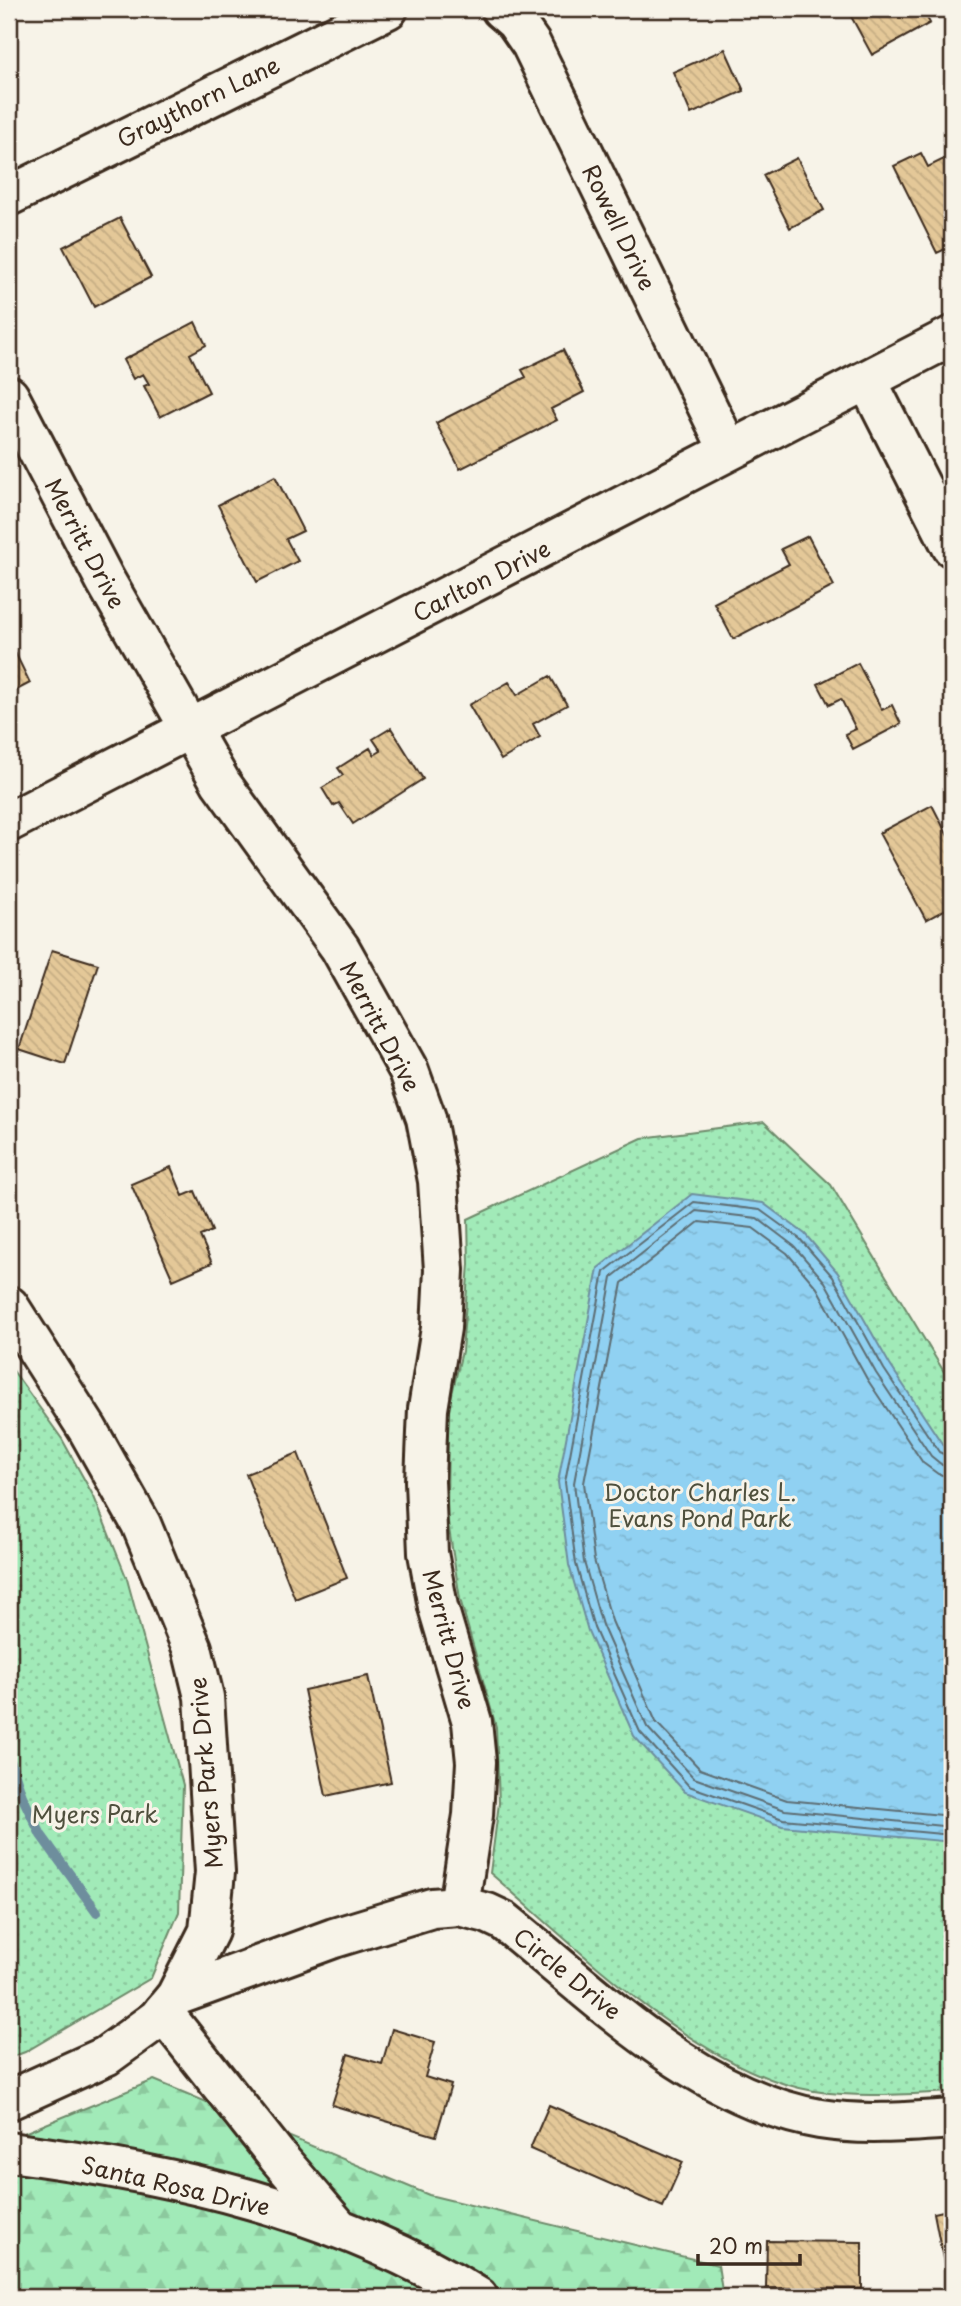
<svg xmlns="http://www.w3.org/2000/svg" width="961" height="2306" font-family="'Playpen Sans',sans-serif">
	<defs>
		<pattern id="grass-dots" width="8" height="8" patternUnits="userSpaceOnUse" patternTransform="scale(1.75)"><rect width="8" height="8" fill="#a1eab8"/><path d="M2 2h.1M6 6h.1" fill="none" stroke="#8cc99e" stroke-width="1.8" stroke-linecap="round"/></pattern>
		<pattern id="forest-firs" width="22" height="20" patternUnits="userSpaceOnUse" patternTransform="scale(1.75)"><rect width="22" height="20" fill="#a1eab8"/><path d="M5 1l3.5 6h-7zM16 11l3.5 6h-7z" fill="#8cc99e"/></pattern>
		<pattern id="water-ripples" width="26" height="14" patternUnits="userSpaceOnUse" patternTransform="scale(1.75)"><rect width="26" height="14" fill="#90d1f2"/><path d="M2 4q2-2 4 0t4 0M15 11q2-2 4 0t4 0" fill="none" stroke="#7db4cf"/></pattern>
		<pattern id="building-back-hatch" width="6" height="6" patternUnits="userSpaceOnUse" patternTransform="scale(1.75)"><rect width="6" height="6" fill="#e4c898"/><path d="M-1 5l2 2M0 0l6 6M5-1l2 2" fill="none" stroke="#c4ac83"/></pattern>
	</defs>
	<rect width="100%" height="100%" fill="#f7f3e8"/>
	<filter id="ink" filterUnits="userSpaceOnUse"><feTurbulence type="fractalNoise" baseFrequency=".0143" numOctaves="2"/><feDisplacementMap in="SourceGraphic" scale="14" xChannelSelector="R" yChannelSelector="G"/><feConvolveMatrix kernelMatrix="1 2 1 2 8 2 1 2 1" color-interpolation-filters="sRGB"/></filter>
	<g filter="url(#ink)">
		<path fill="url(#grass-dots)" stroke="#6e8a6b" stroke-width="2" d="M764,1122L831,1185L952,1385V2092C907,2094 858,2098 814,2091C699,2072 577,1947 490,1873L499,1803L496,1727L460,1599L447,1516L448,1411L462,1351L469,1264L468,1219L642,1138Z
			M9,1365L62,1439L94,1497L127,1579L183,1785L179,1912L151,1978L25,2052L9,2058Z"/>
		<path fill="url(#forest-firs)" stroke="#6e8a6b" stroke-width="2" d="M154,2080L429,2195L718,2265L723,2297H9V2139Z"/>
		<path fill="url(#water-ripples)" stroke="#6e8e9d" stroke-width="2" d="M692,1194L763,1203L805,1234L838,1273L890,1365L945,1448L952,1452V1842L782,1826L685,1792L634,1736L588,1631L569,1565L558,1482L598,1268Z"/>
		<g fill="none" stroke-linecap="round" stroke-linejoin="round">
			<path stroke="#5d6d73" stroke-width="2" d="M952,1458L939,1452L884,1369L833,1277L800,1239L760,1210L694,1202L604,1272L565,1482L576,1564L594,1628L640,1732L689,1786L783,1819L952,1835
				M952,1467L942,1465L931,1456L876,1373L825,1282L794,1246L757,1218L696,1211L612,1277L574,1483L584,1562L602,1625L647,1727L694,1778L785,1810L952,1827
				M952,1477L938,1474L923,1463L867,1379L817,1288L787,1253L753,1228L699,1222L622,1283L584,1483L594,1560L612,1621L656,1722L700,1769L787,1800L952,1816"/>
			<path stroke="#6e8e9d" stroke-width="10" d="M9,1757L22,1796L41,1835L97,1912"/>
		</g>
		<path fill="url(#building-back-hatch)" stroke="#3b2a1e" stroke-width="2" d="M847,9H922L930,23L872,55Z
			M725,49L744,91L691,114L673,72Z
			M921,153L928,167L952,155V246L937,253L894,166Z
			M797,158L824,210L790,228L763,175Z
			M120,218L151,277L94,307L63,247Z
			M195,322L206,345L190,354L209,392L160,417L144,386L149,384L143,374L133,379L123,360Z
			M563,350L584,392L551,409L557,420L460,469L436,423L526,377L522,370Z
			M275,476L303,531L286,539L298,561L257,582L218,505Z
			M808,536L834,586L733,639L714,603L789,564L781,549Z
			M9,640L30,683L9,694Z
			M858,663L882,710L892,705L901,724L853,749L845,734L856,729L841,699L829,705L818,684Z
			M550,676L567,705L533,724L540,737L501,760L469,705L509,682L517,695Z
			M391,728L423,779L353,824L339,803L333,806L322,788L343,775L338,768L370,748L374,755L381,751L373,739Z
			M932,805L952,844V906L926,920L879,833Z
			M52,950L98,964L65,1064L19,1049Z
			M171,1167L183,1196L195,1191L212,1231L200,1236L212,1263L173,1280L131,1184Z
			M298,1453L347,1578L295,1599L246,1474Z
			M368,1676L391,1782L326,1796L304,1690Z
			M392,2029L435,2042L425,2077L451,2085L436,2136L332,2105L348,2054L382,2064Z
			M549,2105L683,2162L663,2207L530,2149Z
			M952,2209V2279H947L934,2213Z
			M767,2241L862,2242V2289L766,2288Z"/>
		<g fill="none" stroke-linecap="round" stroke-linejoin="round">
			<defs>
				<path id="minor" d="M501,9L515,21L531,44L729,451
					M9,196L388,9
					M867,380L952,547
					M9,396L105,580L221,783L340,948L409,1071L426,1118L438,1181L444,1270L441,1328L428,1409L425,1481L428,1553L438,1607L472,1722L476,1762L473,1815L459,1906
					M9,822L952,336
					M163,2012L277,2156L338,2227
					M9,2152C170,2173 339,2210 478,2297"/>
				<path id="tertiary" d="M9,1306L88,1430L141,1524L192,1648L204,1697L215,1872L209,1931L176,1996L157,2019L106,2056L9,2100
					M176,1996L334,1938L432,1908L459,1906L487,1913L504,1921C597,1996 697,2098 820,2119C862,2126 910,2122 952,2119"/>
			</defs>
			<use href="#minor" stroke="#3b2a1e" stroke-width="44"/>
			<use href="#tertiary" stroke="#3b2a1e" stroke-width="44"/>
			<use href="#minor" stroke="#f7f3e8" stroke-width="38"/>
			<use href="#tertiary" stroke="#f7f3e8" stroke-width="38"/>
		</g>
	</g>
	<g text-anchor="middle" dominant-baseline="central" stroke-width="6" stroke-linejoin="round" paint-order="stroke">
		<g font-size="23" fill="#3b2a1e" stroke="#f7f3e8">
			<text transform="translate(198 101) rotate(-26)">Graythorn Lane</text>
			<text transform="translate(620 227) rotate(64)">Rowell Drive</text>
			<text transform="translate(86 543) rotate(62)">Merritt Drive</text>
			<text transform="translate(481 580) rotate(-27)">Carlton Drive</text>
			<text transform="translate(381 1026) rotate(62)">Merritt Drive</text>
			<text transform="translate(450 1639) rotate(75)">Merritt Drive</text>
			<text transform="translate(205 1773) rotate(-95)">Myers Park Drive</text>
			<text transform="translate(568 1973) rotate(39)">Circle Drive</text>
			<text transform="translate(176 2185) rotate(13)">Santa Rosa Drive</text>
		</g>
		<g font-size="23" fill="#4f503d" stroke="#f7f3e8">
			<text x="700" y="1491">Doctor Charles L.<tspan x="700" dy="26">Evans Pond Park</tspan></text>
			<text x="95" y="1813">Myers Park</text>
		</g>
	</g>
	<rect width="961" height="2306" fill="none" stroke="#f7f3e8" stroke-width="35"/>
	<rect x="18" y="18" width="926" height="2271" fill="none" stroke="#3b2a1e" stroke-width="2.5" filter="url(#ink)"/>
	<path d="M698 2254v10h102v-10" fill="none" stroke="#3b2a1e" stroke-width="3.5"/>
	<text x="709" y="2254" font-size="21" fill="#3b2a1e" stroke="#f7f3e8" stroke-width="5" paint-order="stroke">20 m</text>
</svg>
